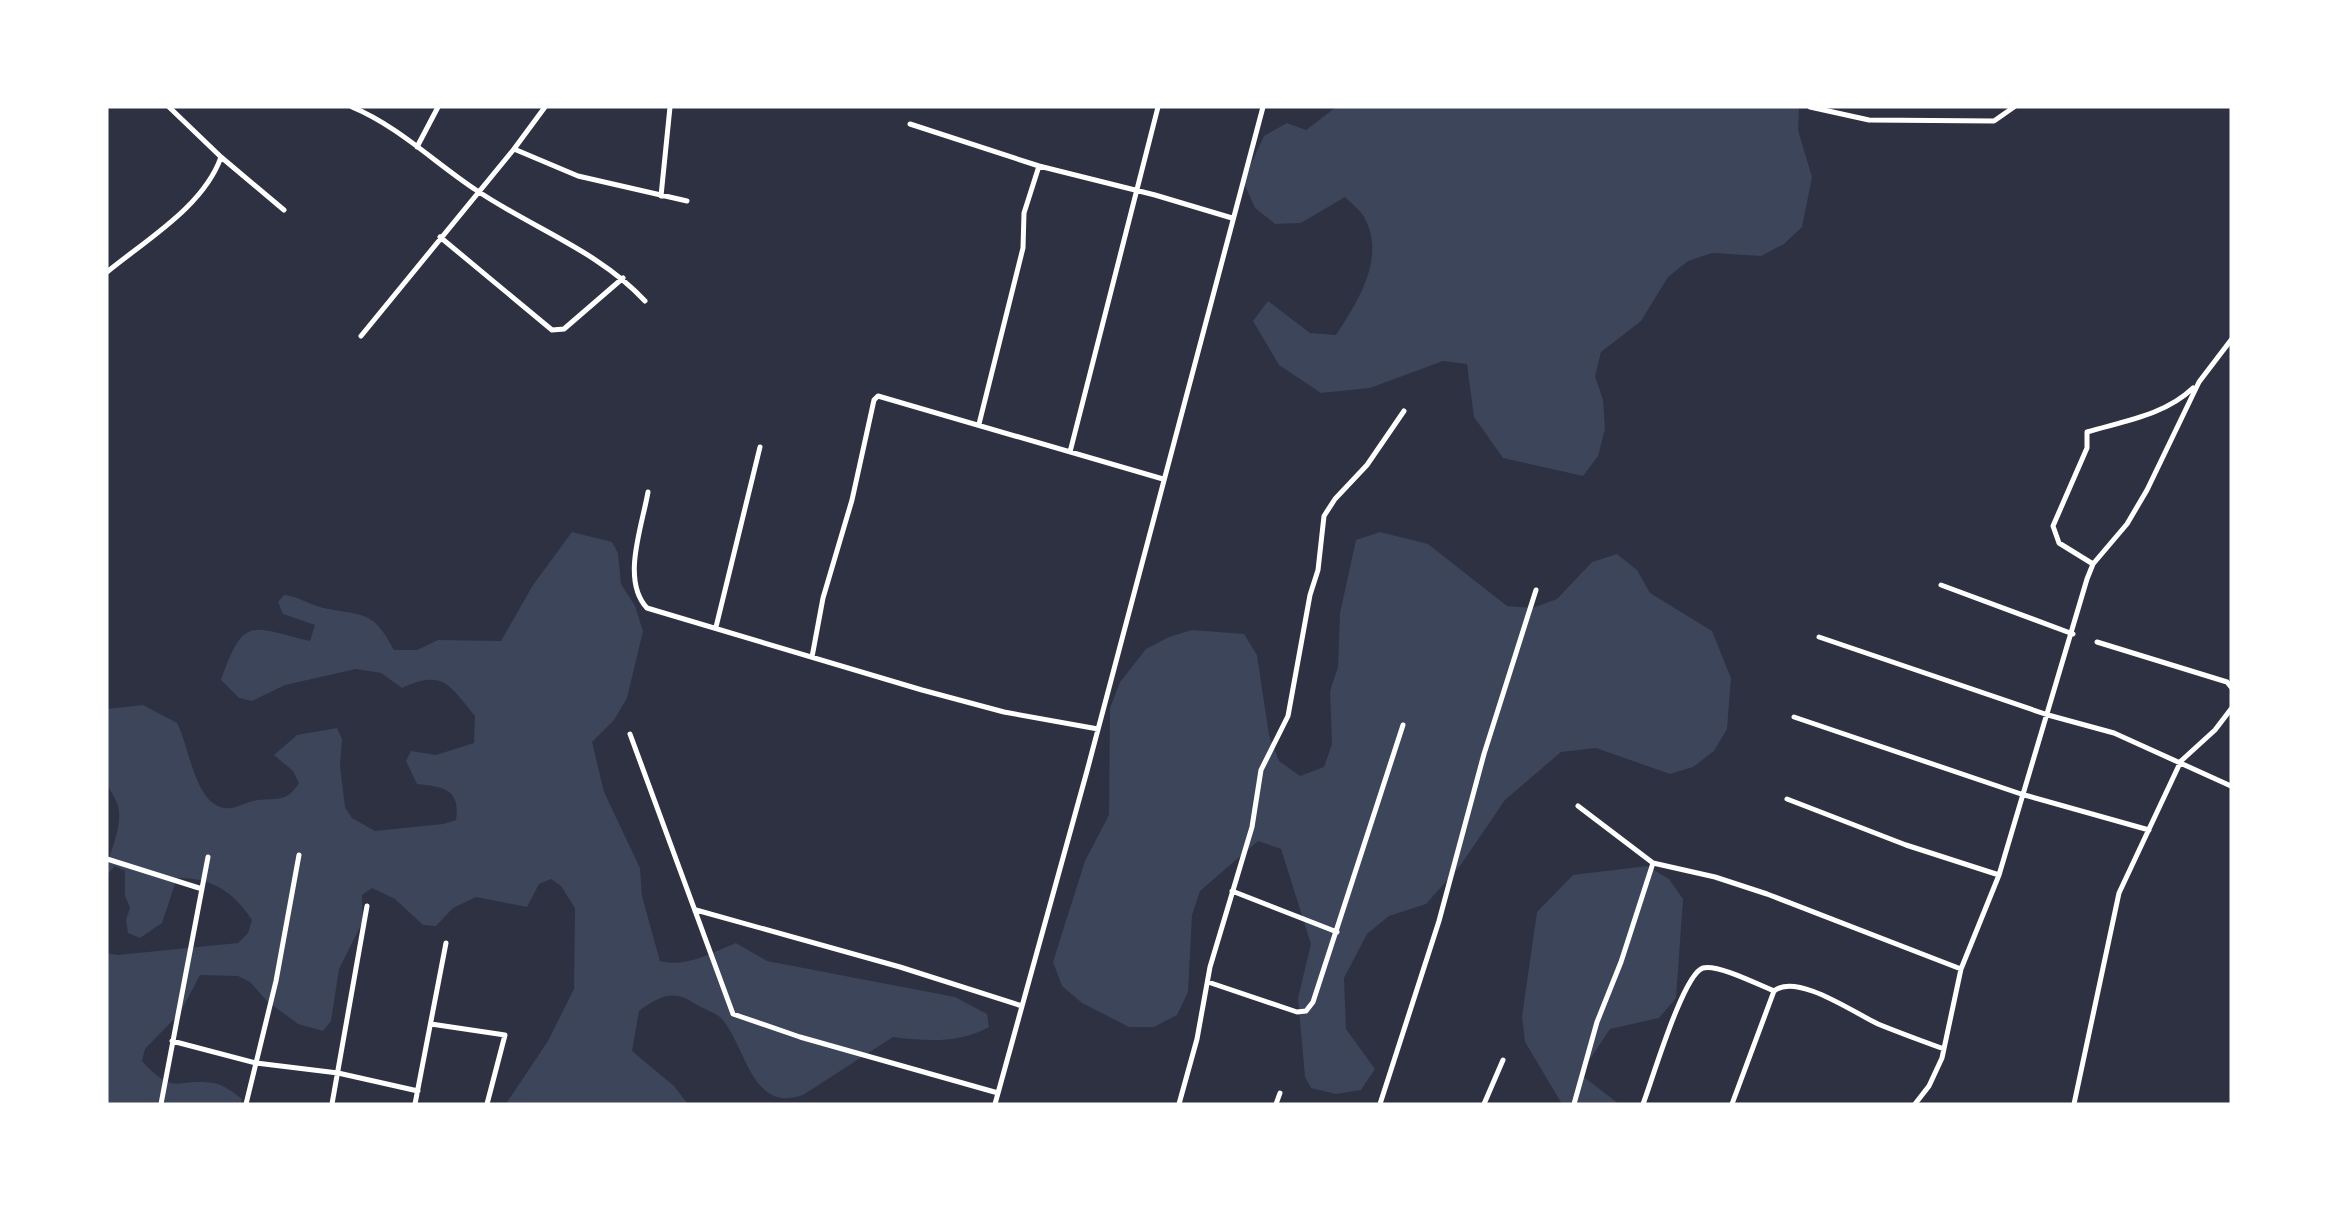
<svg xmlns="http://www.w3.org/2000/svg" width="2338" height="1211" font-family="Signika,sans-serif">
	<rect width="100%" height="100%" fill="#2d3142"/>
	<path fill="#3c4559" d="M1336,107H1799L1798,130L1812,177L1802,227L1784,244L1761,256L1712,253L1688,261L1668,277L1641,321L1601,352L1595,376L1603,400L1605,429L1598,456L1583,476L1503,458L1474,417L1467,364L1443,361L1370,388L1321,393L1279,365L1253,321L1268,301L1310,333L1336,335C1357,303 1387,257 1364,217C1360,210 1351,203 1345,197L1301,223L1275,224L1255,208L1243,181L1264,136L1287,123L1306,130Z
		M572,532L612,542L618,553L621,584L635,606L643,631L627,698L614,720L592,742L604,792L640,868L642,896L660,961C686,968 711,953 736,943L767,961L955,997L987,1014L989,1027C958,1044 927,1041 893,1037L803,1095C751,1114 746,1045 721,1018C716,1013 704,1009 697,1005C674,989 661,995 639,1011L632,1051L674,1086L688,1104H506L548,1041L574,989L575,908L561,886L551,879L539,884L527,907L476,897L453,908L436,926L423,925L395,899L372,888L362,895L363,921L339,969L331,1021L323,1031L298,1024L267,1001L250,982L238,976L200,975L180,1013L145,1049L142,1061C175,1097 176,1078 213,1083C223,1084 234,1093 242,1099L241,1104H107V953L118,955L238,943L248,933L252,920C234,892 211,877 177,878L162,923L140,938L128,933L126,920L130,908L125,896V871L115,866L107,875C107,852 121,835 119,811C118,799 108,791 107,781C104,757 107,732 107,709L143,705L177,723C190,746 195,813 232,808C241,806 249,801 258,800C278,798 287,802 299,783L293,771L274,755L297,735L337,728L342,739L340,766L345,807L352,818L375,831L443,824L456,820C461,788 442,787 417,784L406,761L411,751L436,755L474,743L475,716C449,685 444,669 402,688L381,673L356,669L285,685L252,701L239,698L221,680C244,613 252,628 310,641L315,625L283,614L278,602L284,595C298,596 306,603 320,607C361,617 372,607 394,650H417L438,640L501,641L533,585Z
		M1380,532L1428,544L1507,606L1532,608L1557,599L1592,562L1617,554L1637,570L1650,593L1712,631L1731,678L1727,729L1714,751L1693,767L1670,774L1596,748L1561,752L1505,800L1460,866L1426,904L1389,916L1367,934L1344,978L1346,1029L1375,1069L1361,1090L1336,1094L1311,1088L1305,1077L1298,998L1311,944L1281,849L1258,841L1200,891L1192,915L1188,992L1177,1015L1154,1027H1129L1082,1003L1062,986L1053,962L1085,861L1109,815L1110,708L1120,682L1146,649L1169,637L1192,630L1244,634L1257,655L1269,735L1279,761L1300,776L1324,767L1332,744L1330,691L1338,667L1340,613L1356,540Z
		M1647,866L1669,879L1683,899L1676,998L1659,1018L1610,1029L1580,1074L1619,1104H1562L1525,1042L1522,1016L1537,912L1573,875Z"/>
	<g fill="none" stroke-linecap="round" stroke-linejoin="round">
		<path stroke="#fff" stroke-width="5" d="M169,107L221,157L284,210
			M352,107C398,126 435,163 476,190C532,228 599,251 645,301
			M1810,107L1869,120L1994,121L2014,107
			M910,124L1039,166L1155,195L1232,218
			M417,147L438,107
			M514,149L578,176L687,201
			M661,196L670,107
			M440,237L552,330L564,329L623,278
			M107,272C146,240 204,206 221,157
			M361,336L514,149L545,107
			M979,424L1023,248L1024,213L1039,166
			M1070,452L1158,107
			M648,492C642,527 621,580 647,608L922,690L1004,712L1098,729
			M2093,564L2059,543L2053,526L2087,448V432C2124,421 2165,415 2193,388
			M1941,585L2073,634
			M716,627L760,447
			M1819,637L2048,715L2114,733L2231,786
			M2097,642L2227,682L2231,687
			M812,657L823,598L852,500L874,400L878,396L1163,479
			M1794,717L2021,794L2149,830
			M630,734L733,1014L800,1037L998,1093
			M1787,799L1906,845L1999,875
			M1578,806L1653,863L1715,877L1767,894L1961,969
			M107,859L199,888
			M1232,891L1337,932
			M696,910L900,967L1022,1006
			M1208,982L1297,1012L1306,1011L1313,1002L1403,725
			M431,1024L505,1035L487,1104
			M172,1041L256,1063L338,1073L418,1091
			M161,1104L208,857
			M246,1104L276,981L299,855
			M332,1104L367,906
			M415,1104L446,943
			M995,1104L1087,771L1263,107
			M1179,1104L1197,1039L1210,967L1252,827L1261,770L1288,716L1310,595L1318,570L1324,516L1335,499L1367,465L1404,411
			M1276,1104L1280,1093
			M1380,1104L1439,921L1484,754L1536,590
			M1484,1104L1503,1060
			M1574,1104L1597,1022L1621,962L1653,863
			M1643,1104C1652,1081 1683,974 1703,968C1718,964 1759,985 1774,991
			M1732,1104L1774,991C1796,972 1856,1014 1878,1024C1900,1033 1922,1041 1944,1049
			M1915,1104L1929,1086L1942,1058L1961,969L1999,875L2087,579L2093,564L2127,524L2147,490L2199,382L2231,340
			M2074,1104L2119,893L2181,761L2215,730L2231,709"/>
	</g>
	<rect width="2338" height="1211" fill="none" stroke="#ffffff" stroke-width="217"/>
</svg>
